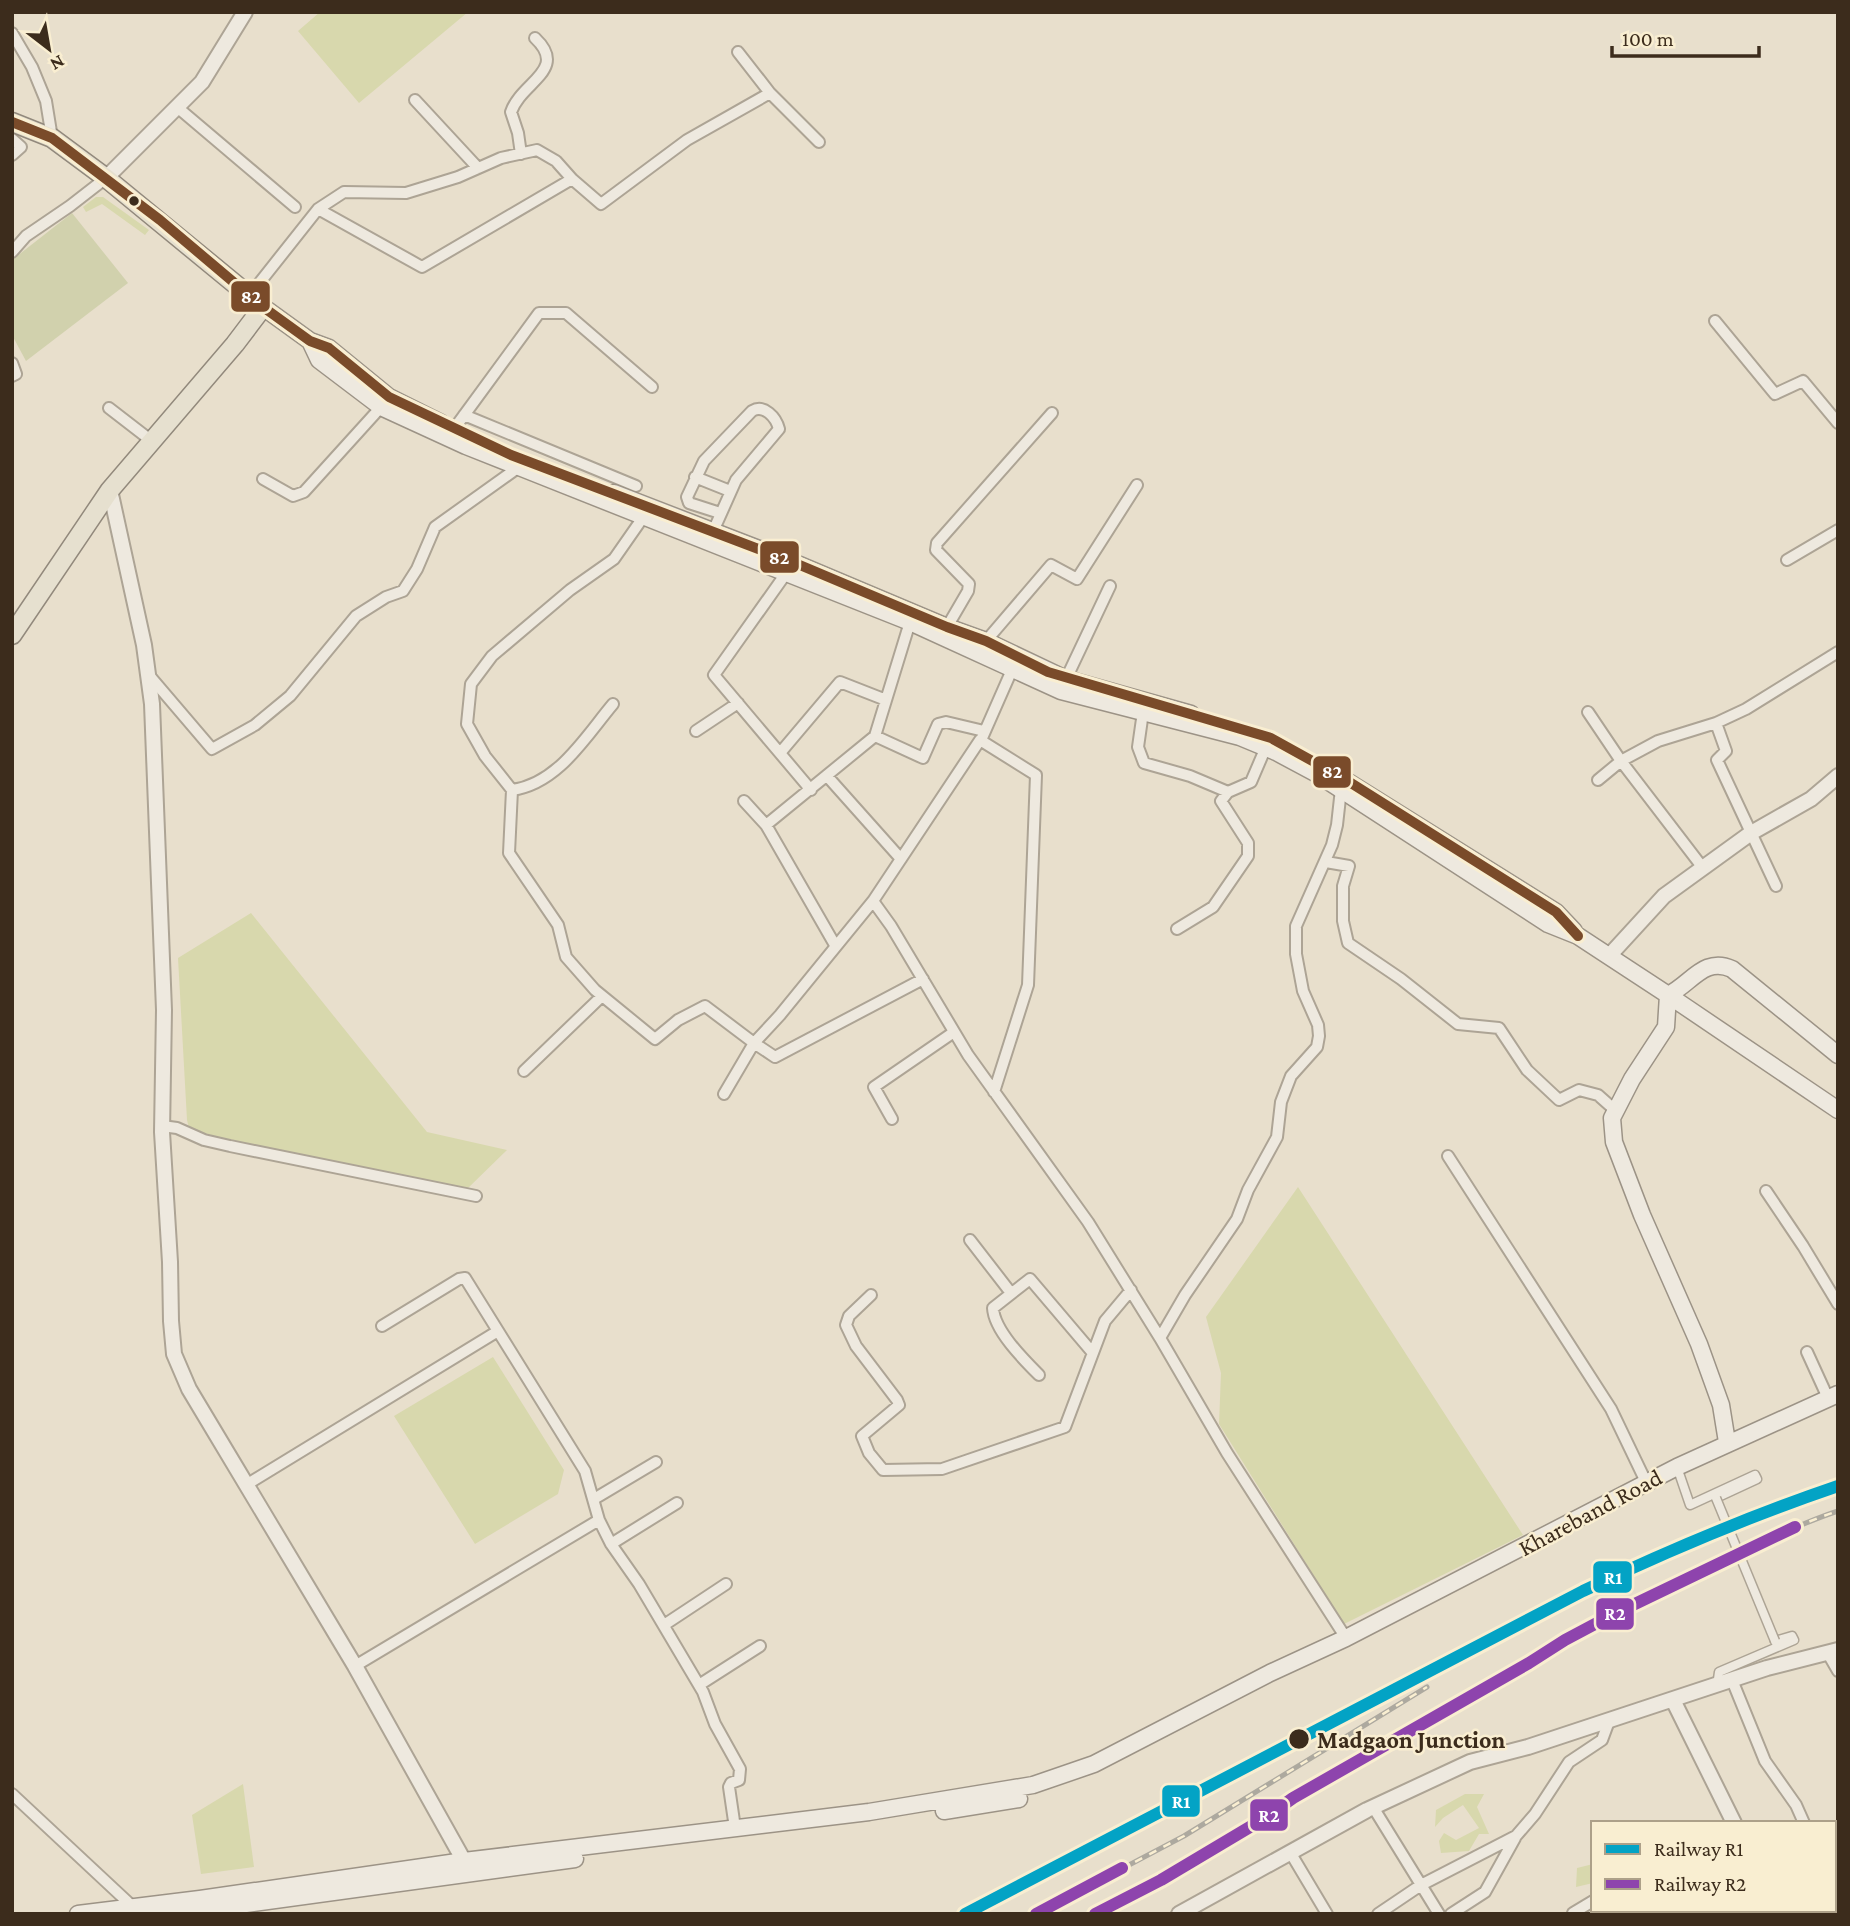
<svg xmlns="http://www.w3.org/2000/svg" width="1850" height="1926" font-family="'Crimson Pro',serif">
	<rect width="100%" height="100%" fill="#e8dfcc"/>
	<path fill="#d8d8ad" d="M320,12H468L359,103L298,31Z
		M96,197H103L149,230L145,235L102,204L86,212L83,207Z
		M251,913L427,1132L507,1150L466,1190L191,1136L187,1120L178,958Z
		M1298,1187L1523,1535L1344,1624L1219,1424L1221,1373L1206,1317Z
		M493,1357L564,1470L558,1494L475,1544L394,1416Z
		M243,1784L254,1867L201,1874L192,1815Z
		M1465,1794H1484L1477,1807L1489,1834H1479L1469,1851L1441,1853L1439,1841L1444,1833L1456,1840L1479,1828L1463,1805L1443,1818L1435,1827L1436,1810Z
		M1593,1864V1883L1576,1887L1577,1868Z"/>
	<path fill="#d1d1ad" d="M72,213L128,283L26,361L12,335V260Z"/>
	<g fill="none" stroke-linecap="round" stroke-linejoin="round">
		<defs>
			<path id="pedestrian" d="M1677,1467L1690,1505L1755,1475L1757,1479L1716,1498
				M1717,1686L1719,1672L1794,1640L1792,1636L1775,1641"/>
			<path id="minor" d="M12,33L32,67L46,101L52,138
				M770,93L819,142
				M415,100L478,168
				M177,107L295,207
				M12,139L21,147L12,155
				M521,154L518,133L511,112C521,82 569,70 535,38
				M318,209L422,267L572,179L601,204L687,140L770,93L738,52
				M12,252L26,236L70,206L106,178
				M249,296L318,209L344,192L406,193L458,177L501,158L537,150L556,161L572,179
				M1715,321L1775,394L1803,381L1838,423
				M12,363L16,374L12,376
				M109,408L153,442
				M464,415L636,486
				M454,429L539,313H566L652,387
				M695,477L730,491
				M263,479L293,496L304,492L381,407
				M644,516L614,559L570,590L492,656L471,684L467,724L485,756L512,790L509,853L558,925L566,957L595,990L655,1039L678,1020L705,1006L754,1043L780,1015L873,901L891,926L968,1055L1088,1222L1160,1338L1227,1453L1346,1638
				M711,536L736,480L779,429C776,417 764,404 752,411L704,461L687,497L689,503L720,513
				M1787,560L1838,530
				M787,572L714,675L811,790
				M947,627L968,591L969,584L936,550L937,543L1052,413
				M986,641L1051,565L1077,579L1137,485
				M148,674L212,749L255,725L290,696L356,616L386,597L403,591L417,569L435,527L519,467L523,459
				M1066,679L1110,586
				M1143,712L1138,747L1144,763L1190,776L1228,792L1251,782L1266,747
				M1588,712L1621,761L1658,741L1716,723L1726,751L1717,760L1776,886
				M1716,723L1746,709L1838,652
				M696,731L738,703
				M875,736L923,758L938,724L946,722L984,731
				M982,738L1015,663
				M780,753L840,682L886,700
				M827,776L901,859
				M1598,780L1621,761L1703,868
				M512,790C558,784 586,736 613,704
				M744,801L766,825
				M1326,862L1349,866L1343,886V921L1348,943L1401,979L1458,1024L1499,1028L1527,1070L1559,1100L1579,1090L1598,1095L1616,1111
				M873,901L980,740L1036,775L1028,985L994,1092
				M1177,929L1213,907L1248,856V843L1221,801L1228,792
				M835,945L766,825L875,736L910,622
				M524,1071L602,996
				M724,1094L754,1043L775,1057L923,979
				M892,1119L874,1087L954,1032
				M162,1126L177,1128L204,1140L230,1146L476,1196
				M1448,1156L1611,1409L1647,1484
				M1766,1191L1803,1246L1838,1304
				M970,1240L1011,1293
				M871,1295L849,1316L846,1325L856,1346L897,1400L899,1405L862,1436L869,1453L883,1470L942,1469L1065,1427L1105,1321L1131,1290
				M498,1331L585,1471L599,1520L611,1544
				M1160,1338L1185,1295L1237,1219L1248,1190L1277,1137L1281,1102L1291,1076L1317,1047L1319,1036L1318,1025L1303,991L1296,954V926L1332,845L1337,825L1341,789
				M1807,1352L1828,1398
				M1039,1375C1023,1359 994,1330 993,1308L1030,1279L1092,1352
				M246,1485L498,1331L465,1278L459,1279L382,1326
				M594,1499L656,1462
				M677,1503L611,1544L639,1584L703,1692L715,1724L740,1769L739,1780L731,1783L729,1787L735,1828
				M664,1625L726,1584
				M1827,1652L1838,1671
				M355,1666L599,1520
				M1732,1680L1765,1761L1796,1805L1804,1823
				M699,1685L760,1646
				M12,1794L132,1906L134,1911
				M1373,1807L1439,1914
				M1290,1852L1327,1914
				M1834,1889L1838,1895
				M1686,1910L1687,1914
				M1573,1913L1593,1901
				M1378,1914L1421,1885L1516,1836L1535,1814L1569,1762L1602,1740L1609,1721
				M1451,1914L1485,1892L1515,1838
				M1719,1914L1725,1910"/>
			<path id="tertiary" d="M106,178L202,82L245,12
				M110,490L144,645L152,704L164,1010L162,1132L170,1262L171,1321L174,1354L189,1389L355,1666L464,1861L469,1867
				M1609,956L1664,896L1751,833L1811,799L1838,776
				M1673,1700L1734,1823
				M1773,1910L1775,1914
				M1179,1914L1367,1810L1470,1762L1528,1747L1767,1668L1838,1650"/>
			<path id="secondary" d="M263,307L310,341L329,348L389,397L441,423
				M310,341L319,360L381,407L466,446L910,622L1061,691L1240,737L1276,752L1317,774L1548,924L1578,936L1668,995C1691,984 1704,956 1732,969L1838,1055
				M614,493L795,563L947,627L986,641L1066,679L1191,714
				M1345,780L1556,912L1574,931
				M1727,1442L1721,1405L1699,1344L1642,1215L1614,1142L1612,1118L1632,1079L1666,1027L1668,995L1838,1110
				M944,1811L1019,1799
				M78,1914L200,1899L464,1861L869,1812L1033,1785L1094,1764L1270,1673L1346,1638L1677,1467L1838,1394
				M174,1914L575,1859"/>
			<path id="primary" d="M12,122L52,138L106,178L263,307L235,344L110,490L12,635"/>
		</defs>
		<use href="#pedestrian" stroke="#ada495" stroke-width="11"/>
		<use href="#minor" stroke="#ada495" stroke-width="14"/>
		<use href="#tertiary" stroke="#ada495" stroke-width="18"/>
		<use href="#secondary" stroke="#9c9386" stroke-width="19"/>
		<use href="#primary" stroke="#92897c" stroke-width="21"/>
		<use href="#pedestrian" stroke="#eee9df" stroke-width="8"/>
		<use href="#minor" stroke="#eee9df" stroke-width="10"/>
		<use href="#tertiary" stroke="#eee9df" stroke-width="14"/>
		<use href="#secondary" stroke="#eee9df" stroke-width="16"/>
		<use href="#primary" stroke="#e6e0cf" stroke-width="18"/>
		<defs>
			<path id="rail" d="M965,1914L1287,1744
				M1036,1914L1184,1836L1427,1687
				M1095,1914L1161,1880L1265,1818L1293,1798L1529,1663C1590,1623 1658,1591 1724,1560C1762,1543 1798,1524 1838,1511"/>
		</defs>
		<use href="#rail" stroke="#ada99f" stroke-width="5"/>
		<use href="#rail" stroke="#f9eed1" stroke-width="2.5" stroke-dasharray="8" stroke-linecap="butt"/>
		<defs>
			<path id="pedestrian-bridge" d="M1716,1498L1775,1641"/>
		</defs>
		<use href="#pedestrian-bridge" stroke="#ada495" stroke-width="11" stroke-linecap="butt"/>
		<use href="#pedestrian-bridge" stroke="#eee9df" stroke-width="8"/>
		<defs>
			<path id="bus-1" d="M12,122L52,138L160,220L263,307L310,341L329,348L389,397L511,455L795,563L947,627L986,641L1048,672L1271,738L1343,778L1556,912L1578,936"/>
		</defs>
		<use href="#bus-1" stroke="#f9eed1" stroke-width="16"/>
		<use href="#bus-1" stroke="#7a4b2a" stroke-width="10"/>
		<defs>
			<path id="rail-1" d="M965,1914L1583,1591C1667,1551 1750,1516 1838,1486"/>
			<path id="rail-2" d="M1036,1914L1122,1868
				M1095,1914L1161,1880L1265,1818L1293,1798L1529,1663L1565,1640L1612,1615L1795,1527"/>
		</defs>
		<use href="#rail-1" stroke="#f9eed1" stroke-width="18"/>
		<use href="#rail-2" stroke="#f9eed1" stroke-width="18"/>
		<use href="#rail-1" stroke="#03a3c5" stroke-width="12"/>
		<use href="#rail-2" stroke="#8e44ad" stroke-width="12"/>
	</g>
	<g fill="#3c2c1c" stroke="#f9eed1" stroke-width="2.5">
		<circle cx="134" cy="201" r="6"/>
		<circle cx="1299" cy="1739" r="11"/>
	</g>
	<g text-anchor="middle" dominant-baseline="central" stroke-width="5" stroke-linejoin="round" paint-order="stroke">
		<g font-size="24" fill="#3c2c1c" stroke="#f9eed1">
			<text transform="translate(1590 1512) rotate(-28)">Khareband Road</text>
		</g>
		<g font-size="24" font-weight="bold" fill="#3c2c1c" stroke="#f9eed1" text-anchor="start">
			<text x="1317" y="1739">Madgaon Junction</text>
		</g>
	</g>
	<g stroke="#f9eed1" stroke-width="2.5">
		<rect x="230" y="280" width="41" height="33" rx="7" fill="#7a4b2a"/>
		<rect x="759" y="540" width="41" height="34" rx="7" fill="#7a4b2a"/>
		<rect x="1312" y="755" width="40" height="34" rx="7" fill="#7a4b2a"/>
		<rect x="1592" y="1560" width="41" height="34" rx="7" fill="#03a3c5"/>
		<rect x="1595" y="1597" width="40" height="34" rx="7" fill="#8e44ad"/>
		<rect x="1161" y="1784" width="40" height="34" rx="7" fill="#03a3c5"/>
		<rect x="1249" y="1798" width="40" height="34" rx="7" fill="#8e44ad"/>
	</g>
	<g font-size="19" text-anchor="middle" font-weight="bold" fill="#fff">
		<text x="251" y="303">82</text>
		<text x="779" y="564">82</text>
		<text x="1332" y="778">82</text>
		<text x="1613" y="1584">R1</text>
		<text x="1615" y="1620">R2</text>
		<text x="1181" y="1808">R1</text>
		<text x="1269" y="1822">R2</text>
	</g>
	<rect width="1850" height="1926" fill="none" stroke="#3c2c1c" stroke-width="28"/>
	<rect x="1591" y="1821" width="245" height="91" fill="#f9eed1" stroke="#ada089" stroke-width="2"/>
	<rect x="1605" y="1844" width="35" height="10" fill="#03a3c5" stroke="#ada089" stroke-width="2"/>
	<text x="1654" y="1856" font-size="21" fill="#3c2c1c">Railway R1</text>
	<rect x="1605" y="1879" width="35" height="10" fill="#8e44ad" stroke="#ada089" stroke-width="2"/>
	<text x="1654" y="1891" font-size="21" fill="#3c2c1c">Railway R2</text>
	<g transform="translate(49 49) rotate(149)" stroke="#f9eed1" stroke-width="5" paint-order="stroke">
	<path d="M0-5L12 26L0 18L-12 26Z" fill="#3c2c1c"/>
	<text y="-10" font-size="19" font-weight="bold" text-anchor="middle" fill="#3c2c1c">N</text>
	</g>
	<path d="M1612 46v10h147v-10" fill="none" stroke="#3c2c1c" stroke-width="3.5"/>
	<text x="1622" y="46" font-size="21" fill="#3c2c1c" stroke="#f9eed1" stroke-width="5" paint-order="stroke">100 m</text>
</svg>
